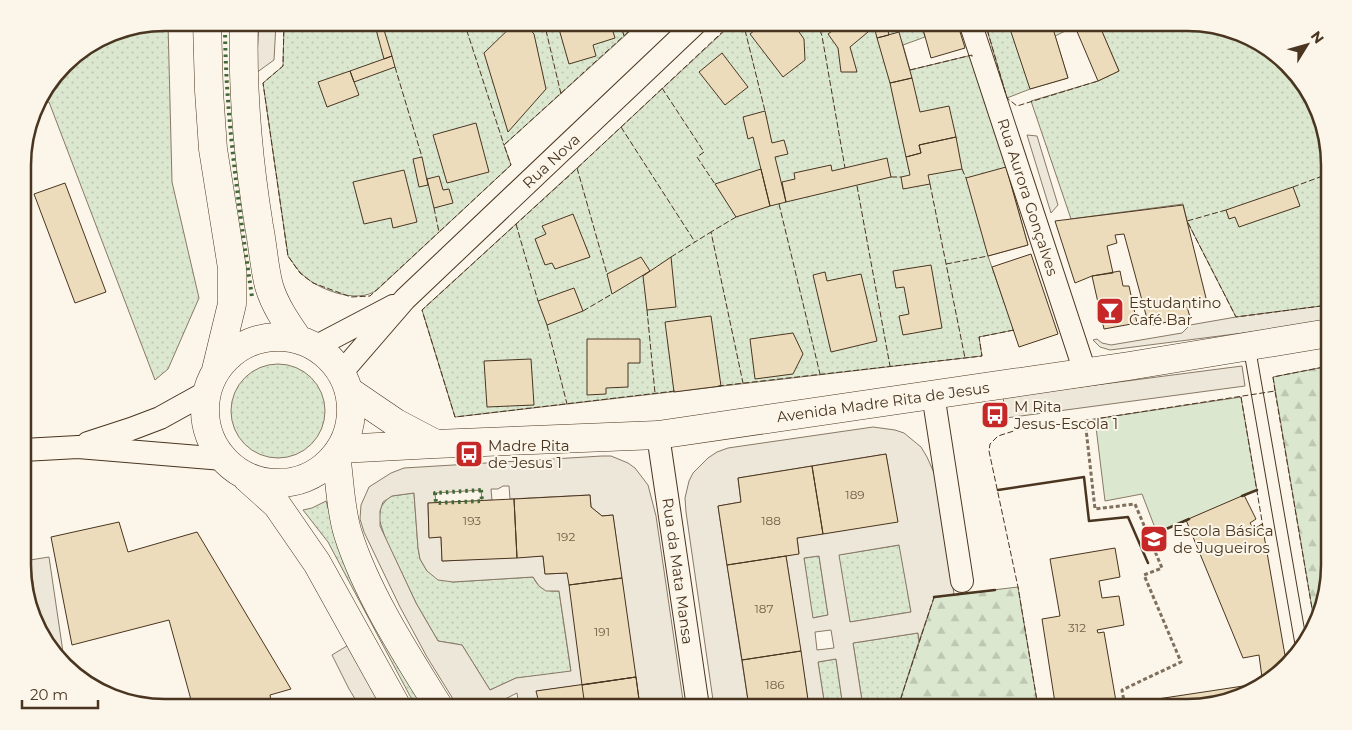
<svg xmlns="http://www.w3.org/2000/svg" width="1352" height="730" font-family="Montserrat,sans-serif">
	<defs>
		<pattern id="green-dots" width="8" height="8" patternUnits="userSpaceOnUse" patternTransform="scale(1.25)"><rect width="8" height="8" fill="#dce7d0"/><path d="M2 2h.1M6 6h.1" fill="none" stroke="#bec7b2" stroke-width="1.8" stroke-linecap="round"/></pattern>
		<pattern id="forest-firs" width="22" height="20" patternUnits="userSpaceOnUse" patternTransform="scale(1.25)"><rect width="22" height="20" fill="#dce7d0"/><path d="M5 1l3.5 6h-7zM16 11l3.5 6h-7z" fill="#bec7b2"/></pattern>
	</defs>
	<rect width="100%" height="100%" fill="#fbf6e9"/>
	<path fill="url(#green-dots)" stroke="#887966" d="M168,23L172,182L199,298L168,369L155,380L49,102L36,108L37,102L71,58L111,33Z
		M284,23H639L504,145L511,165L377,290C357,305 315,289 300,272C295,267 292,261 288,256L263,83L283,66Z
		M733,23H921L925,37L903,45L910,70L972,55L1006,167L1028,245L988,256L1014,330L979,337L982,356L455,417L422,310L577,168Z
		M985,23H1082L1055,36L1068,78L1030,89L1007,98Z
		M1098,23H1187L1250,37L1305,85L1328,146L1329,305L1236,317L1187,221L1183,204L1071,219L1031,101L1098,81L1119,71Z
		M231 411a47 47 0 1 1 94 0a47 47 0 1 1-94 0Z
		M414,493L418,548L420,559L427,571L453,582L533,577C539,589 546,592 559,591L571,672L516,678L490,690L462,645L438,641L416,603L386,540L379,519L381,507L387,499L392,496Z
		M326,501L342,554L423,707H418L410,696L328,542L303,510L312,508Z
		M900,545L911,612L850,622L838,555Z
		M819,556L828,615L812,618L804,558Z
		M918,633L919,641L898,707H863L853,643Z
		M836,659L843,707H825L818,662Z"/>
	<path fill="url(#forest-firs)" stroke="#887966" d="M1329,366V566L1315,626L1273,377Z
		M1018,587L1038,707H898L934,597Z"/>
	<path fill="#dce7d0" stroke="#887966" d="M1241,397L1257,490L1157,533L1142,494L1105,501L1095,419Z"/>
	<path fill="#ede7d9" stroke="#887966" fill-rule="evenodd" d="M259,23H276L274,60L256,73Z
		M1027,135L1037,136L1058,205L1051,213Z
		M1329,305V322L1110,350L1100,347L1093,340L1097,339L1102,343L1111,345L1182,333L1190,325L1236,317Z
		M1242,366L1245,386L1006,418L1003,397Z
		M873,427L895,430L904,433L921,447L927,457L935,475L954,594L934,598L919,641L918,633L853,643L863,707H843L836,659L818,662L825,707H809L786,556L799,553L797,538L897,521L886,454L738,478L741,502L718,506L749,707H714L686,512L685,498L689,481L693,473L708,458L717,452L728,448ZM899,545L911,612L850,622L839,555ZM819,556L828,615L813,618L804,558ZM831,630L834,648L817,650L815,632Z
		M602,456H611L628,463L635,468L648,485L656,516L684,707H585L582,685L537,691L540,707H519L517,693L497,703L499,707H458L427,657L400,607L364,532L360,519L361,505L369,487L391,473L404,468ZM503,486H509L510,499L590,495L591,507L602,516L613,515L635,677L567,573L545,574L543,556L442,561L441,537H429L428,503H436L435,493L481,490L482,501L492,500L491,489H498ZM414,493L418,548L420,559L427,571L438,580L453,582L533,577L539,586L546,591H559L571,671L516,678L490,690L462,645L438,641L416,603L380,526V511L383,502L392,496Z
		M49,557L63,652L64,662L52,652L38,619L30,560Z
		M350,644L385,707H360L349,689L332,655Z"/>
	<path fill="#ecdcbc" stroke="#4a3520" d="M374,22H412L384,30L392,56L384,59Z
		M516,22H523L534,34L546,89L508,132L484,53Z
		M557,22H610L615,38L593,45L596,56L569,64Z
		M765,22L768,25L772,22H792L804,39L805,60L783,77L750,34Z
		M841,22H868V32L850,47L857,72H841L838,48L828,34L842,24Z
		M873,22H886L889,35L877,38Z
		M921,22H957L965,48L931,58Z
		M1051,22L1068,78L1030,89L1008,23Z
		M1073,22H1098L1119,71L1098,81Z
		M899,32L912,78L890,83L877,38Z
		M722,53L748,87L725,105L699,72Z
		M392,56L395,67L354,82L350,71Z
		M350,71L359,95L327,107L318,82Z
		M912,78L920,112L949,106L956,137L919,145L921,153L906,157L890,83Z
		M765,111L772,143L784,140L788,154L775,157L786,202L770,206L753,137L748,139L743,117Z
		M476,123L489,172L447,183L433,135Z
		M956,137L962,169L928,175L930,184L903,189L901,177L910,175L906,157L921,153L919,145Z
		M422,157L428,185L419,187L413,159Z
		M887,158L891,177L786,202L782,182L795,179L794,173L831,165L832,171Z
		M1006,167L1028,245L988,256L966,178Z
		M761,169L770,206L736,217L715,184Z
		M404,170L417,222L393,228L391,218L364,224L353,182Z
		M439,176L443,190L449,189L453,203L434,208L427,179Z
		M65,183L106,292L75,303L34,194Z
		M1293,187L1300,206L1239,227L1235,217L1229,219L1226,210Z
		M1183,205L1207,302L1187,307L1190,317L1149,326L1124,234L1115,235L1117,243L1107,246L1113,273L1092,276L1075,283L1055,221Z
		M573,214L590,257L555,269L552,263L545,265L535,239L546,234L542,226Z
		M1031,254L1058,334L1019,347L992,267Z
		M641,257L650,271L612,294L607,274Z
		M671,257L676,307L647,310L643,276Z
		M931,265L942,328L903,335L899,316L909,314L904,287L896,288L893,271Z
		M1120,271L1123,286H1129L1137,323L1104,329L1092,276Z
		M825,272L827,281L861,274L877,341L831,352L813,275Z
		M574,288L583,311L547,325L538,301Z
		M711,316L721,386L674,392L665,322Z
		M793,333L803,354L793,374L755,379L750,339Z
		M587,339H640V363H628V387L606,388V394L587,395Z
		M531,359L534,405L487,407L484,361Z
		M886,454L898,522L823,534L812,466Z
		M812,466L823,534L797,538L799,554L727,565L718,506L741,502L738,478Z
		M590,495L591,507L602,516L613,515L622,578L569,585L567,573L545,574L543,556L517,558L514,499Z
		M1244,495L1256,519L1250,523L1254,529L1262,524L1286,661L1266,684L1263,685L1259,655L1243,658L1186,520Z
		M514,499L517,558L442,561L441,537L429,538L428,503Z
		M119,522L128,552L197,532L291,689L270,695L272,707H193L169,620L72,645L51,537Z
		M1115,548L1120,577L1099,581L1102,598L1119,596L1124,625L1097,630L1098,633L1104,632L1117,707H1068L1067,701L1055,703L1042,619L1060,616L1050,559Z
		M786,556L801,651L742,660L727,565Z
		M622,578L636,677L582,685L569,585Z
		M801,651L809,707H749L742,660Z
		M636,677L640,707H540L536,691Z
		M636,677L640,707H585L582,685Z
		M1263,683V685L1196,707H1131V703Z"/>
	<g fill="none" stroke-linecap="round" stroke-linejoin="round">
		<defs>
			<path id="service" d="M1249,346L1301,644"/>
			<path id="minor" d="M970,22L1085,372
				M315,347L393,306
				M341,373L405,299L697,22
				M933,394L962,581
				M658,435L698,707
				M88,443L131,429L160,418L207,392
				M23,450L78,447L223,459"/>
			<path id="tertiary" d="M349,391L396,423L434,443
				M340,449L435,444L658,435L1129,366L1329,333"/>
			<path id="primary" d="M207,22L209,91L213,149L232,268V304L216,370
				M244,22C242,91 248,158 259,226C263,246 264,267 269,286C275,306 287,323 298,339
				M205 410a73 73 0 1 1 146 0a73 73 0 1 1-146 0Z
				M336,455C340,481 340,509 348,534C367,594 406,654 439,707
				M247,478L277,505L317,563L397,707"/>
		</defs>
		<use href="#service" stroke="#4a3520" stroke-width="13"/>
		<use href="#minor" stroke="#4a3520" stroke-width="24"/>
		<use href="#tertiary" stroke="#4a3520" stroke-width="29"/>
		<use href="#primary" stroke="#4a3520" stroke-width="29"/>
		<path stroke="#7f6f5c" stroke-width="3" stroke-dasharray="4 2.5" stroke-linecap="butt" d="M1085,420L1095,509L1135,504L1162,568L1144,575L1181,662L1122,690L1125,707"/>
		<use href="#service" stroke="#fbf6e9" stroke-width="11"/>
		<use href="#minor" stroke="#fbf6e9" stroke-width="22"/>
		<use href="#tertiary" stroke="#fbf6e9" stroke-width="28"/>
		<use href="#primary" stroke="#fbf6e9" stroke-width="28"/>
		<path stroke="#436837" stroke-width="4" stroke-dasharray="2.5 4" stroke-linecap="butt" d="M225,22C225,115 239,206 252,297
			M481,490L482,501L436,503L435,493Z"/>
		<path stroke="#4a3520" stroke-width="1" stroke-dasharray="6 2.5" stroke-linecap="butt" d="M284,22L283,66L263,83L288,256L300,273L313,283L351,297L370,296L439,232
			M464,22L504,145
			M544,22L561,94
			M620,22L624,36
			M743,22L765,111
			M817,22L822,36L845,168
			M985,22L1007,98L1017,106L1098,81
			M395,67L422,157
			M910,70L972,55V57
			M662,88L704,152L697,157L715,184
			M621,127L695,242
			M577,168L607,274
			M962,169L966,178
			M891,177H901
			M930,184L965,358
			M857,186L890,366
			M1293,187L1328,174
			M779,204L820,374
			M434,208L439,232L511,165L504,145L639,22
			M1226,210L1187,221L1236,317L1329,305
			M736,217L711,232L743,383
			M516,224L538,301
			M671,257L711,232
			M946,264L988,256
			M647,310L655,393
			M583,311L612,294
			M547,325L567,404
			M718,386L982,356L979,337L1014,330
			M675,391L455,417L422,310L571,174L733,22
			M1275,391L1273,377L1329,366
			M1241,397L1263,527
			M898,707L934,597
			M1038,707L1018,587L989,451L990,444L998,436L1020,429L1095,419L1275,391L1315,626"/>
		<path stroke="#4a3520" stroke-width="2.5" d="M998,490L1084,477L1089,521L1128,517L1148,563
			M1242,496L1257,490
			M1157,533L1189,519
			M934,597L995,590"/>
	</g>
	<defs>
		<symbol id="bar-square" viewBox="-11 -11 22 22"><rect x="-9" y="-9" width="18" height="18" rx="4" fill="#c62828" stroke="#fbf6e9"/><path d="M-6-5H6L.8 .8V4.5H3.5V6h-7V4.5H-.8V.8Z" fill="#fff"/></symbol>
		<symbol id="bus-square" viewBox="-11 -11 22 22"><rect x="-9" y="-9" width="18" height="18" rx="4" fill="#c62828" stroke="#fbf6e9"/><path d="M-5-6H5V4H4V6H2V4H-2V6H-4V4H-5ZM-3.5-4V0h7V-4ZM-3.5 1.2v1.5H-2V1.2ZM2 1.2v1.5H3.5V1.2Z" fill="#fff"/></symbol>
		<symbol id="school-square" viewBox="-11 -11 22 22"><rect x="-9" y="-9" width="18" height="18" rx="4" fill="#c62828" stroke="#fbf6e9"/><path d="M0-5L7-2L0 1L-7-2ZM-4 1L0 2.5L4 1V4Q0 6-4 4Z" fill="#fff"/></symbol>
	</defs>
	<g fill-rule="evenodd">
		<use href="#bar-square" x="1094" y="295" width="32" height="32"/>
		<use href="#bus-square" x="979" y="399" width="32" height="32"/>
		<use href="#bus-square" x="453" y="438" width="32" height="32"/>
		<use href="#school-square" x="1138" y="523" width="32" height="32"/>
	</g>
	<g text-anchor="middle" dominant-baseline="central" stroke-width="4" stroke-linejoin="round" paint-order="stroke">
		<g font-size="12" fill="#725f47">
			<text x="855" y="494">189</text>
			<text x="472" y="520">193</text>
			<text x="771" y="520">188</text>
			<text x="566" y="536">192</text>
			<text x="764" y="608">187</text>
			<text x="1077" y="627">312</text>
			<text x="602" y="631">191</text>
			<text x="775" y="684">186</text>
		</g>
		<g font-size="15" fill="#4a3520" stroke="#fbf6e9">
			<text transform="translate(551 161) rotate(-43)">Rua Nova</text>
			<text transform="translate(1028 197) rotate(72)">Rua Aurora Gonçalves</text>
			<text transform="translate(883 402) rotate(-8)">Avenida Madre Rita de Jesus</text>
			<text transform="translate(678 571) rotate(82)">Rua da Mata Mansa</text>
		</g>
		<g font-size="15" fill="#4a3520" stroke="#fbf6e9" text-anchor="start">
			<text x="1129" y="302">Estudantino<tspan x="1129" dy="17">Café Bar</tspan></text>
			<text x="1014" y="406">M Rita<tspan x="1014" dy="17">Jesus-Escola 1</tspan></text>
			<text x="488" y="445">Madre Rita<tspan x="488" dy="17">de Jesus 1</tspan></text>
			<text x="1173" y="530">Escola Básica<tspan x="1173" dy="17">de Jugueiros</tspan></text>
		</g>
	</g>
	<path d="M0 0H1352V730H0ZM165 31H1187A134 134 0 0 1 1321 165V565A134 134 0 0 1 1187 699H165A134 134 0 0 1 31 565V165A134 134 0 0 1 165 31Z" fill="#fbf6e9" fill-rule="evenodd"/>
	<path fill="none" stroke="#4a3520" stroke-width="2.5" d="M165 31H1187A134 134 0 0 1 1321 165V565A134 134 0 0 1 1187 699H165A134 134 0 0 1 31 565V165A134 134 0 0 1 165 31Z"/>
	<g transform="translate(1307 45) rotate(53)" stroke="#fbf6e9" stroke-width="4" paint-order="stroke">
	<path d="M0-4L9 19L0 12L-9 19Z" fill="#4a3520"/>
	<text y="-8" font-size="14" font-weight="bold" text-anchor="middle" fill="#4a3520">N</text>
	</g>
	<path d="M22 700v8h76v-8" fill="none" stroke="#4a3520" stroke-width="2.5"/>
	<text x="30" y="700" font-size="15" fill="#4a3520" stroke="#fbf6e9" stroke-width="4" paint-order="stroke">20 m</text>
</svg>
